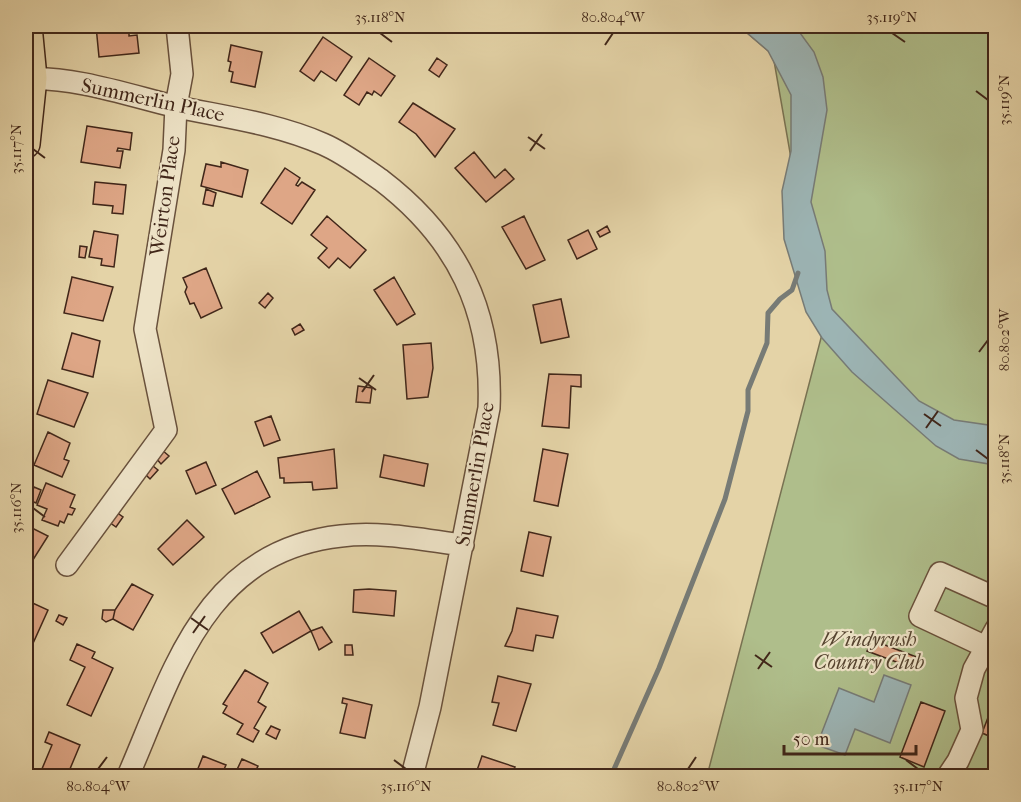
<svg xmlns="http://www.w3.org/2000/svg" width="1021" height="802" font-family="'IM FELL French Canon',serif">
	<rect width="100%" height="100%" fill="#e4d3a7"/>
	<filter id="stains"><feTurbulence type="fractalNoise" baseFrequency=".00333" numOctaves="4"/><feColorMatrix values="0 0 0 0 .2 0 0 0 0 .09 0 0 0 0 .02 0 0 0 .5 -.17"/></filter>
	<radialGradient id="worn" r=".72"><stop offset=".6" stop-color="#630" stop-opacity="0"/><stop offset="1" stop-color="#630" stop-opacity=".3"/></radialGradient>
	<path fill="#afbe8b" stroke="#787252" stroke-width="1.5" d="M739,26L996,27L995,776H707L827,315L811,273L773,55Z"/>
	<path fill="#9cb4b4" stroke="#777b76" stroke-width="1.5" d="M739,26H795L814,52L823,77L827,110L811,202L825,251L827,290L832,309L919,401L954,420L995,426V465L959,459L936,446L852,372L822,338L806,312L784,239L782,191L791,151V95L768,51Z
		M884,675L911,685L890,743L855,729L845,755L817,745L839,688L874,702Z"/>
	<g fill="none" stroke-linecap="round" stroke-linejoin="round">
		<path stroke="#777b76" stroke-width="5" d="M611,776L659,668L725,499L748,411V390L767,343L768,313L780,299L792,290L798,273"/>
	</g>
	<path fill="#dea686" stroke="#402619" stroke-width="1.5" d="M96,26H135L136,32L129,33V36L137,35L139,53L99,57Z
		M258,26H283L284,30L259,33Z
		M323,37L352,57L336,81L321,71L314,81L300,71Z
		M231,45L262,52L255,87L231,82L233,72L229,71L231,62L228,61Z
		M369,58L395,76L381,96L374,91L372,95L367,92L359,105L344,95Z
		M437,58L447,65L439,77L429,70Z
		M413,103L455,129L435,157L416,134L399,122Z
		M87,126L132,133L130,150L118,148L117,151H123L120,168L81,162Z
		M474,152L495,178L505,169L514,179L486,202L455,168Z
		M221,162L248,170L242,197L201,186L206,164L221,167Z
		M285,168L300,178L296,185L298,186L302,182L315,190L292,224L261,203Z
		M95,182L126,185L123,214L112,213L113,206L93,204Z
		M206,189L216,193L213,206L203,204Z
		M327,216L366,250L350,268L338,258L329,268L318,258L327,248L311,235Z
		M524,216L545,260L526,269L502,227Z
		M607,226L610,232L600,237L597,232Z
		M588,230L597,249L577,259L568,240Z
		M94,231L118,235L114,267L101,265L102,259L89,257Z
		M80,246L87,247L85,258L79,257Z
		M206,268L222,308L201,318L194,303L190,304L185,292L187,287L183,278Z
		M72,277L113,287L103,321L64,313Z
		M394,277L415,314L397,325L374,290Z
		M268,293L273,298L265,308L259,303Z
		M561,299L569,337L541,343L533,305Z
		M300,324L304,330L295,335L292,329Z
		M72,333L100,341L93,377L62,369Z
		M431,343L433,368L428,397L407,399L403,345Z
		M549,374L581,375V387L571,386L569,428L542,426Z
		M48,380L88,393L74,427L37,414Z
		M358,386L372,388L370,403L356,402Z
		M271,416L280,440L264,446L255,422Z
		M48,432L70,443L64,459L69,461L62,477L34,465Z
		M334,449L337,488L313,490L312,482L284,483V478H280L278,458Z
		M543,449L568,454L558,506L534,501Z
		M162,450L169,456L161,464L155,457Z
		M384,455L428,464L424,486L380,477Z
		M206,462L216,485L196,494L186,471Z
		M153,466L158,470L150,479L145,474Z
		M257,471L270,497L235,514L222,489Z
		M46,483L75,495L70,507L75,509L72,515L68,514L64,523L60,521L58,526L42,520L47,509L37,505Z
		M34,487L41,490L36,503L29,500Z
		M116,512L123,517L116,527L109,522Z
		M187,520L204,537L173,565L158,549Z
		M26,525L48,536L31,563L26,560Z
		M529,532L551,537L543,576L521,571Z
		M132,584L153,595L133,630L113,619L115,610Z
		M369,589L396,591L394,616L353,612L354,590Z
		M26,600L48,610L30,650L26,648Z
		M517,608L558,616L553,638L536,635L533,651L505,646L512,631Z
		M103,610H115L113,619L106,622L102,619Z
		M299,611L311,631L273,653L261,633Z
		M59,615L67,618L63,625L56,621Z
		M322,627L332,642L319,650L311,631Z
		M872,640L919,658L915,669L867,651Z
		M77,644L95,652L92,658L113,668L91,716L67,705L85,667L70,660Z
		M345,645H352L353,655H345Z
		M245,670L268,683L258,702L266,707L254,728L259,731L253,742L237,734L243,724L223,713L227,706L223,704Z
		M498,676L531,684L516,731L493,725L499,703L492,702Z
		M343,698L372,705L365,738L340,733L347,704L342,703Z
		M921,702L945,711L924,767L900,757Z
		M989,715L996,717V739L982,733Z
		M271,726L280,730L276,739L266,734Z
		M49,732L80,745L67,776H39L52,745L45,742Z
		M203,756L226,765L221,776H195Z
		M482,756L515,767L511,776H475Z
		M242,759L258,766L253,776H234Z"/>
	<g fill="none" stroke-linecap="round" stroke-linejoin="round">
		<defs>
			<path id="minor" d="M26,79C72,76 128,95 173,106C224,117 275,123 323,144C344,153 362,167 381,180C457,238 493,311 489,408L430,707L412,776
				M67,565L166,430L145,329L174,150L176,106L182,74L177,26
				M986,647L920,616L940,573L996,598
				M128,776C174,670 205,551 341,536C381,531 423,540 463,545
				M948,776L958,761L972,730L966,698L974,669L996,629"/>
			<path id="major" d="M26,144L33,78L28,26"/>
		</defs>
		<use href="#minor" stroke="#69513c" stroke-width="24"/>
		<use href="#major" stroke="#402619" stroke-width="30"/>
		<use href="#minor" stroke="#ede2c6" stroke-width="21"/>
		<use href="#major" stroke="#e4d3a7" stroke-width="27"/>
	</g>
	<path fill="none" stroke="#402619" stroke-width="2" d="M380,33L392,42M892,33L905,42M605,45L613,33M976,91L988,100M528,137L545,149M33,149L45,158M530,151L542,134M979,352L988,340M359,378L376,390M362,392L374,375M924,414L941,426M926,428L938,411M976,450L988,459M33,508L45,517M191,618L208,630M193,633L205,616M755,655L772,667M758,669L770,652M394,760L406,769M906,760L918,769M98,769L107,757M688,769L696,757"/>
	<g text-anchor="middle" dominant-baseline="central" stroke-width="4.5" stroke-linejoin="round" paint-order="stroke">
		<g font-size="20" fill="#402619" stroke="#ede2c6">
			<text transform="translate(153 100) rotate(12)">Summerlin Place</text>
			<text transform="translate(165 196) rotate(-82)">Weirton Place</text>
			<text transform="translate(475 474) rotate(-80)">Summerlin Place</text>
		</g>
		<g font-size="20" font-style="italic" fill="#564430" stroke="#ede2c6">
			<text x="869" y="639">Windyrush<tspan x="869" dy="23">Country Club</tspan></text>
		</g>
	</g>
	<rect width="1021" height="802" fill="none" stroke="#e4d3a7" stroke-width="66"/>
	<path d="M784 745v9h132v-9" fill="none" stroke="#402619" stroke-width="3"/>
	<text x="793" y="745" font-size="18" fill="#402619" stroke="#ede2c6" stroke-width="4.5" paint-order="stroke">50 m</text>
	<rect x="33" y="33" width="955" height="736" fill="none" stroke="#402619" stroke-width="2"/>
	<g font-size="15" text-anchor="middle" fill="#402619">
		<text x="380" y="22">35.118°N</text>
		<text x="613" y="22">80.804°W</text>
		<text x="892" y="22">35.119°N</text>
		<text transform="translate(1004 100) rotate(-90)" y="5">35.119°N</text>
		<text transform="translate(16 149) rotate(-90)" y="5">35.117°N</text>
		<text transform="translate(1004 340) rotate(-90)" y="5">80.802°W</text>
		<text transform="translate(1004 459) rotate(-90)" y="5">35.118°N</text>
		<text transform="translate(16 508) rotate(-90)" y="5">35.116°N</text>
		<text x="98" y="791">80.804°W</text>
		<text x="406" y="791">35.116°N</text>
		<text x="688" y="791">80.802°W</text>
		<text x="918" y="791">35.117°N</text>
	</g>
	<rect width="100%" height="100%" filter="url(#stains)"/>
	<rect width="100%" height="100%" fill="url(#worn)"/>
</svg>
